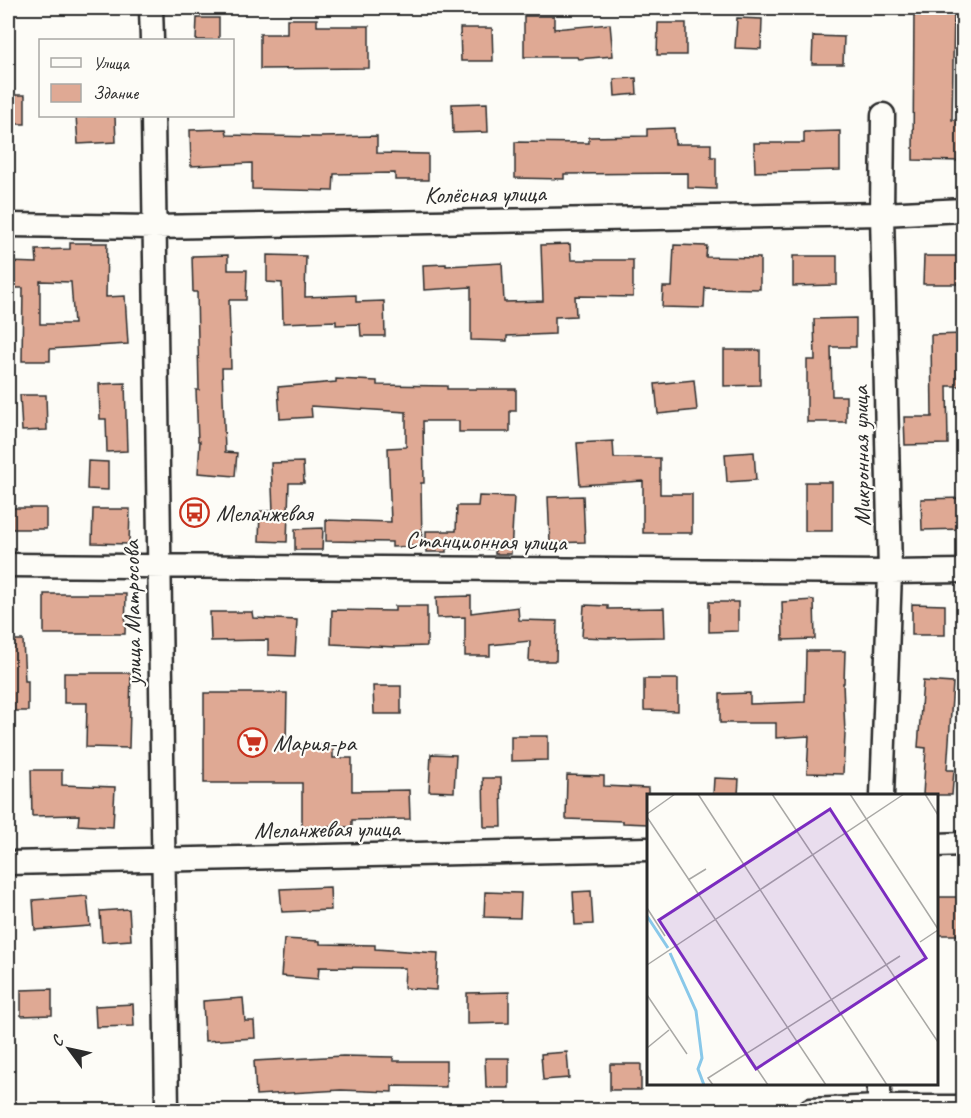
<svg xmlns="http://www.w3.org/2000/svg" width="971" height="1118" font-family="Caveat,sans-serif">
	<rect width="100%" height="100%" fill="#fdfcf7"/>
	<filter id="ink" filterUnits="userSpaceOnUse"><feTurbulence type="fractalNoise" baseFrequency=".0167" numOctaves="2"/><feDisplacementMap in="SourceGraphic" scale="12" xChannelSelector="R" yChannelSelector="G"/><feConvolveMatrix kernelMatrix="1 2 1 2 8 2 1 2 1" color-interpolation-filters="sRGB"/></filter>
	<g filter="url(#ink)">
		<path fill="#dfa994" stroke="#2b2b2b" stroke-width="1.5" fill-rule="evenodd" d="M914,8H954L952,120H963V161L913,160Z
			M524,16H554V29L610,24L613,56L578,59L577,57H524Z
			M197,18H219V40H196Z
			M737,18L762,19L761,49L735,48Z
			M287,19H317V26H369V68L260,69V34H287Z
			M658,23H686V55H657Z
			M460,28H492L493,61H461Z
			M813,36L844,37L843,64H812Z
			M636,78L637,94L615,96L614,79Z
			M8,95H25V124H8Z
			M487,103L488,132L453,133L452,104Z
			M76,116H115L116,142L78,144Z
			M674,128L675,144H711V157H716V189L688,188V173L564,174V179L515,178V142L589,143V137L647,136V129Z
			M226,129L227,135L319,137L377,136V153L428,154V180H395V173L334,174L333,191L252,189V163L191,166L190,130Z
			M840,131V170L755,172L754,143H804V132Z
			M70,243H107L106,297L125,296L128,344L50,349V361H22L23,288H8V262L37,263L36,250L70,249ZM40,281L71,282L74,324H40Z
			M570,244L571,260H633V297L575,296L576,316L555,317V334L507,336V341L471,340V287L424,290L423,265L446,264V266L502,263L504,302L543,301L541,245Z
			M674,245L707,246L706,257L760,258V289L705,288L704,308L662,307L663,287H672Z
			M228,255V270H247L246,300H229L231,368H222L225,452L237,453L235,476L198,473L200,441H198L196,390H199L197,292H193L192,256Z
			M267,255L306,256L305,297L356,295V302L384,301L385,336H361L360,324L336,325V321L283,323L282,283L267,282Z
			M793,256H837V285L793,286Z
			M924,256H963V284H923Z
			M856,318V347H831L832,396H846V422H807V360H815L814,319Z
			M963,334V386H947L948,444L905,445L904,417H932L931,335Z
			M724,350H760V385L724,386Z
			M336,379L377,381V385L447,386V389H516V411H510V432H459V421H423L424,483H421L422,546L392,547V542L326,541V520L391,522L388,448L406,447V412L311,406L312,417L280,419L278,387L336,382Z
			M694,380L697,410L658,414L655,384Z
			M125,383L127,451L107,452L106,419H100L99,384Z
			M20,395H46L47,430L22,431Z
			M613,441L614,458H660V494H692V533H643V481L580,485L577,443Z
			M754,452L756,480L727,482L725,454Z
			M88,461L108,462V490L87,489Z
			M303,462L304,483H289L287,542L259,541L260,511H273L271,463Z
			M805,482H832V531H805Z
			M479,496L514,497L511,554H495V549L446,548V552H426V531H456L457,506H478Z
			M583,496L585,542L550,543L548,497Z
			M963,498V529L922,530L921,499Z
			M12,508H46V529H12Z
			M93,509H130L129,544L92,543Z
			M323,528L322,550H295V529Z
			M44,594H126L125,634H44Z
			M471,596V613L518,607L519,620L557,621L556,661H529L530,641L490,645V656H465V617L437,618L436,597Z
			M814,600L815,639L783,640L782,602Z
			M709,602H738V631L709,632Z
			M912,604L945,605V635H912Z
			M584,605L608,606V609L664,608L665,637L606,638L582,637Z
			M395,606H427V646L396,647L331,644L332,610L395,611Z
			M210,612H252L253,618L297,620L295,656L268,655V640L211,641Z
			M8,640H23L25,681H28V711H8Z
			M806,651H845L844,683H843L845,734L843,774L807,773L809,736L776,738V723H720V694L750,693V704L805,702Z
			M64,673H131L129,748L86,747L87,703H64Z
			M644,679H678V711L644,710Z
			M923,681L953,683L947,770H954L952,795H923L926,748L918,747Z
			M373,686H401V714H374Z
			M204,693H287L286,745H333V758H352V791L409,790L410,819L352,820V827H302V783H204Z
			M511,736H548V760L511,761Z
			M431,754L456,755L454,792L429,791Z
			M31,770H62V785L115,787L113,827L78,825L79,815L32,816Z
			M567,775L604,776V786L648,788V824L623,823V821L566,819Z
			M483,778H501L502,827H484Z
			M714,778L739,779L738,795H713Z
			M330,887L331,910L282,912L280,889Z
			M591,891L593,924L575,925L573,892Z
			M485,892L521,893L520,918L484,917Z
			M87,896L90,926L35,930L33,900Z
			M936,897H963V935H936Z
			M129,909L131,940L102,942L100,911Z
			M284,939L320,941V944L375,945V949L438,953L436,990L404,988L405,968L319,967L318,979L281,976Z
			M52,989V1015L21,1016V990Z
			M509,992V1023L467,1024V993Z
			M243,998L245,1021H254L255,1038L205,1041L203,1001Z
			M133,1004L134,1026L96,1027L95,1006Z
			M567,1052L569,1078L543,1080L541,1054Z
			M343,1056L393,1057V1061H446V1087L392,1086V1092L341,1090L256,1095L254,1061Z
			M485,1058H509V1088H486Z
			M610,1064H641V1090H610Z"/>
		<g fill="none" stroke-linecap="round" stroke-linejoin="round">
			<defs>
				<path id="minor" d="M151,8L152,40
					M153,116L167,1110
					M8,225L154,227L882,214L964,210
					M8,565L890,572L964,571
					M882,796L890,572L882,214L883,115
					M936,845L964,844
					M8,863L648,849
					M810,1110L879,1107H964
					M879,1110V1084"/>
			</defs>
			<use href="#minor" stroke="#2b2b2b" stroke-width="27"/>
			<use href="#minor" stroke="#fdfcf7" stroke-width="22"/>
		</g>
	</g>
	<defs>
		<symbol id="bus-ring" viewBox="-11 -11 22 22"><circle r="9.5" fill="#fdfcf7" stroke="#c8321e" stroke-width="1.5"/><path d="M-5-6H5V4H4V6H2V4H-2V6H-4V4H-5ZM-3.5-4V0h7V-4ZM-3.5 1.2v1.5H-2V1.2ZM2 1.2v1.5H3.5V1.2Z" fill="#c8321e"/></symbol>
		<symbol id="supermarket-ring" viewBox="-11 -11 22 22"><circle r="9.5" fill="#fdfcf7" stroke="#c8321e" stroke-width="1.5"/><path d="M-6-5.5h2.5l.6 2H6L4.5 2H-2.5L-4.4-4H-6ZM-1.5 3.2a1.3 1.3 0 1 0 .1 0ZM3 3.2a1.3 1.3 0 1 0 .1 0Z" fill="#c8321e"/></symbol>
	</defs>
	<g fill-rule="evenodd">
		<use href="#bus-ring" x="178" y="496" width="33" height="33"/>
		<use href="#supermarket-ring" x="236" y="726" width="33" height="33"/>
	</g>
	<g text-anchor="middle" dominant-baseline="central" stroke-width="4.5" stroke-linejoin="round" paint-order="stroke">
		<g font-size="24" fill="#2b2b2b" stroke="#fdfcf7">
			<text transform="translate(485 194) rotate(-1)">Колёсная улица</text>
			<text transform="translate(861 456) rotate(-91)">Микронная улица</text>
			<text transform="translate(486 541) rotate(1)">Станционная улица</text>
			<text transform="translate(132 613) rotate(-91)">улица Матросова</text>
			<text transform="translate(327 829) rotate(-1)">Меланжевая улица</text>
		</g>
		<g font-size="24" fill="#2b2b2b" stroke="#fdfcf7" text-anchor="start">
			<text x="216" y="513">Меланжевая</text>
			<text x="273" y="743">Мария-ра</text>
		</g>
	</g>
	<g transform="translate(647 794)">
		<rect width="291" height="291" fill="#fdfcf7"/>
		<path fill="none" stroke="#89c8e9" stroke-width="3" d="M0,122L21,154M23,159L49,217L55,264L51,275L57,291"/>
		<path fill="none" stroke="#a9a8a5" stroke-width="1.5" d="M51,0L240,291M125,0L291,248M203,0L291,135M278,0L291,21M0,20L28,0M0,23L179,291M41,86L59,75M0,114L18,142M273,148L291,136M0,171L257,0M59,199L121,291M0,201L40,260M0,254L22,236M66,291L61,284L253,162"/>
		<path fill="#7b2cbf" fill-opacity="0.15" stroke="#7b2cbf" stroke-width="3" d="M183,15L279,164L109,275L12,126Z"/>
		<rect width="291" height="291" fill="none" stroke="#2b2b2b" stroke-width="3"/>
	</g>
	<rect width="971" height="1118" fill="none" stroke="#fdfcf7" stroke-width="30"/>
	<rect x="15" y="15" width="941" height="1088" fill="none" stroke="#2b2b2b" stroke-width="2" filter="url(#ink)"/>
	<rect x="39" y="39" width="195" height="78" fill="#fdfcf7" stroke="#a9a8a5" stroke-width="1.5"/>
	<rect x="51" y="58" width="30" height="9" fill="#fdfcf7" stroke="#a9a8a5" stroke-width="1.5"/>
	<text x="93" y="69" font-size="18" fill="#2b2b2b">Улица</text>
	<rect x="51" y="84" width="30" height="18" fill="#dfa994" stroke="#a9a8a5" stroke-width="1.5"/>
	<text x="93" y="99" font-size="18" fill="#2b2b2b">Здание</text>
	<g transform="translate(69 1049) rotate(303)" stroke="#fdfcf7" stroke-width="4.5" paint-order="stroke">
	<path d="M0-4.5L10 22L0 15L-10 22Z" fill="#2b2b2b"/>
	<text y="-9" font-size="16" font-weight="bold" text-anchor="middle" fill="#2b2b2b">С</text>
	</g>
</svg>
